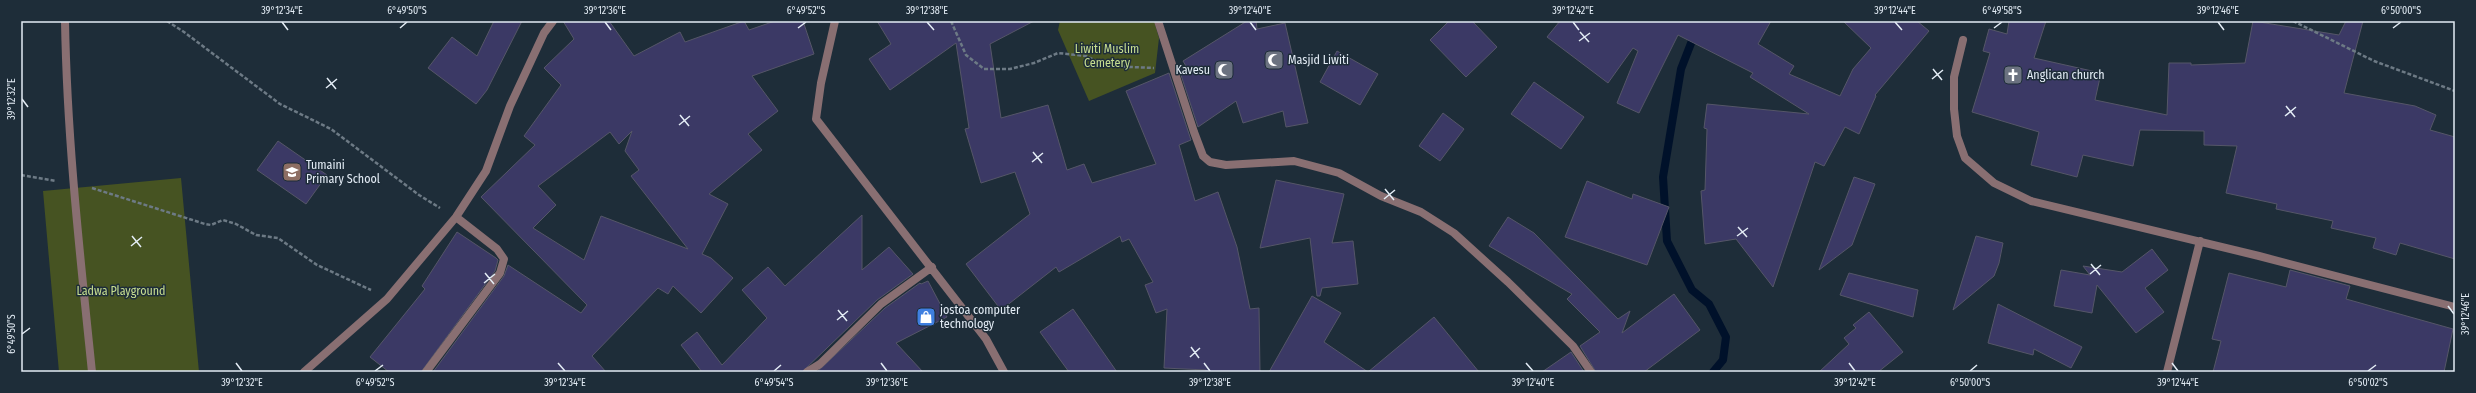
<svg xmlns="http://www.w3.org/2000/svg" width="2476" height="393" font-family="'Fira Sans Condensed',sans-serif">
	<rect width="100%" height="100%" fill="#1e2d39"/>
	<path fill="#465322" d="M1060,21H1154L1159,38L1155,73L1089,101L1058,30Z
		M181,178L199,372H59L43,191Z"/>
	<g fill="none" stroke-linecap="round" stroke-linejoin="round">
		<path stroke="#00112a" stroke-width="8" d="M1704,21L1695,33L1681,69L1663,177L1667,241L1692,290L1709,304L1726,337L1723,360L1713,372"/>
	</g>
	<path fill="#3b3965" stroke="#555668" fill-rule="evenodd" d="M494,21H522L487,90L476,104L428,68L452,37L477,56Z
		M563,21H609L634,56L680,32L685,42L744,21L749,30L775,21H803L814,54L752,76L778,111L748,134L762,150L709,194L728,204L702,254L711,258L733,278L701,313L673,286L668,294L658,288L592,356L606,372H433L504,276L508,265L581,313L587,305L481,197L535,145L524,136L561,85L544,68L574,39ZM632,131L625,151L639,170L631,176L688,249L601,216L584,260L533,228L556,205L538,186L610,132L619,144Z
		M877,21H1034L990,44L1001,118L1048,105L1067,170L1084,164L1092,183L1156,164L1126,91L1169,73L1191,140L1179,145L1195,201L1218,192L1237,247L1250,309L1259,308L1260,372H1206V370L1164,368L1167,309L1156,313L1145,285L1153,282L1129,239L1122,242L1120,236L1059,272L1056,267L1001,310L966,264L1030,214L1015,172L981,183L965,129L969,128L956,43L890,90L869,59L891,44Z
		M1247,21H1256L1257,29L1285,23L1308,123L1286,127L1283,111L1243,123L1236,101L1198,127L1179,69L1186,66L1183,61Z
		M1449,21H1472L1497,47L1466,77L1430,40Z
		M1560,21H1771L1758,44L1794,66L1789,74L1840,96L1853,69L1871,48L1843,21H1917L1929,31L1875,95L1876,96L1859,134L1845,127L1824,166L1815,162L1773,287L1736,239L1705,244L1701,191L1705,190L1707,129L1704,128L1707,104L1809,114L1750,77L1753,73L1678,35L1639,113L1617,103L1638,51L1633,48L1608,83L1547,37Z
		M2009,21H2046L2034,58L2101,73L2095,100L2167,115L2169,63H2191V65L2245,63L2253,21L2339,35L2346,21H2363L2344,93L2415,106L2436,115L2430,130L2455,137V259L2400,243L2396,255L2373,248L2376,238L2331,228L2333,221L2276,209L2277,204L2226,193L2237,146L2204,145V131L2140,130L2133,166L2083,155L2077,177L2031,165L2039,132L1972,112L1990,53L1983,51L1989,29L2007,34Z
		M1337,51L1378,74L1360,105L1320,82Z
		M1534,82L1584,117L1561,149L1511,114Z
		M1443,113L1464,129L1440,161L1419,146Z
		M278,141L327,175L306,204L257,170Z
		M1854,177L1875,184L1852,245L1819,270Z
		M1276,180L1344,194L1332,243L1353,241L1358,284L1322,288L1320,296H1317L1310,238L1260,248Z
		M1587,181L1632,199L1633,194L1669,207L1647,265L1565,237Z
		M862,215V270L889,247L913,274L877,300L802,372H702L681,345L697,332L722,365L767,318L742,290L768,267L785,286Z
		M1508,217L1534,233L1618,319L1630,311L1622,333L1674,294L1700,330L1644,372H1596L1580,346L1600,332L1567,299L1572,294L1489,246Z
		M457,232L496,258L498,260L495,271L421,372H389L370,357L425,289L422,286Z
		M1976,236L2003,243L1999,263L1994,276L1953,310Z
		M2152,249L2168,270L2145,288L2164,312L2136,333L2097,285L2092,313L2054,306L2061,270L2090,275L2083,266L2122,272Z
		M2290,270L2350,286L2346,299L2453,329L2444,372H2213L2221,341L2212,339L2229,273L2286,287Z
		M1849,273L1918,290L1913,317L1840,295Z
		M928,281L947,317L896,343L923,372H817L885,308L920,283L921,284Z
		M1312,296L1341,313L1324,342L1368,372L1434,317L1479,372H1269Z
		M1998,304L2082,347L2071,368L2034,349L2033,355L1988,343Z
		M1073,309L1117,372H1069L1040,332Z
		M1869,312L1903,352L1878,372H1819L1849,344L1844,338L1856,328L1853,325Z
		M1571,352L1584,372H1542Z"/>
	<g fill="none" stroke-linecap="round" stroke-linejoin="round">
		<path stroke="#6d7a85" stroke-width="2.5" stroke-dasharray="4 2" stroke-linecap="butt" d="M167,21L184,32L280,104L331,129L419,195L440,208
			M951,21L966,55L984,69H1010L1034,63L1058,53L1086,56L1107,66L1154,68
			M2293,21L2374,61L2455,91
			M21,175L56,181
			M92,188L205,224L211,225L223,220L236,224L256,235L278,238L317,265L371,290"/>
		<path stroke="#896f72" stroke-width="8" d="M65,21C67,139 80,255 92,372
			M835,21L821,83L816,119L986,339L1004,372
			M1158,21L1194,132L1203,156L1210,162L1226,165L1294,161L1339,173L1381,196L1421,212L1454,233L1508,282L1573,346L1591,372
			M1963,40L1954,77V109L1957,136L1965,158L1994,183L2031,201L2259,256L2455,307
			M304,372L387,299L456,217L486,171L510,106L544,33L553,21
			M426,372L500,273L504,259L497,249L456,217
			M807,372L820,364L881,304L932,267
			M2167,372L2200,241"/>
	</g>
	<path fill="none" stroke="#e3ecf5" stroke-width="1.5" d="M282,22L288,30M605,22L611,30M927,22L934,30M1250,22L1256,30M1573,22L1579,30M1895,22L1902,30M2218,22L2224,30M400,28L407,22M798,28L806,22M1994,28L2002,22M2393,28L2401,22M1580,32L1589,42M1579,41L1590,33M1933,69L1942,80M327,78L336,89M1932,79L1943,70M326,88L337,79M22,99L28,107M2286,106L2295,117M680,115L689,126M2285,116L2296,107M679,125L690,116M1033,152L1042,163M1032,162L1043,153M1385,189L1394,200M1384,199L1395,190M1738,227L1747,237M132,236L141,247M1737,236L1748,228M131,246L142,237M2091,264L2100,275M485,273L494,284M2090,274L2101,265M484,283L495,274M2448,306L2454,314M838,310L847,321M837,320L848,311M22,334L30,328M1191,347L1199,358M1190,357L1200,348M236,363L242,371M558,363L565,371M881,363L887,371M1204,363L1210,371M1526,363L1533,371M1849,363L1855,371M2172,363L2178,371M375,371L383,365M774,371L781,365M1970,371L1977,365M2368,371L2376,365"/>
	<defs>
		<symbol id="mosque-square" viewBox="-11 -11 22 22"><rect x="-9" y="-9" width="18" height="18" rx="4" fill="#6b7280" stroke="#1e2d39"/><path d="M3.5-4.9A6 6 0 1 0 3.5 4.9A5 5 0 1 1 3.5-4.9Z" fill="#fff"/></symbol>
		<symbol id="church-square" viewBox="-11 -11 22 22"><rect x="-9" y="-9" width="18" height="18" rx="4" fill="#6b7280" stroke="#1e2d39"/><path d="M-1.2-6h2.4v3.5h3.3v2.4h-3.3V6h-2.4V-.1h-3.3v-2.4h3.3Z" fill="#fff"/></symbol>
		<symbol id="school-square" viewBox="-11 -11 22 22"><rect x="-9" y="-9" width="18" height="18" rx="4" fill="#8d6e63" stroke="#1e2d39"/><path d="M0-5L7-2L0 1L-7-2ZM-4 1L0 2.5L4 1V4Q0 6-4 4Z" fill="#fff"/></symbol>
		<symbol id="shop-square" viewBox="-11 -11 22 22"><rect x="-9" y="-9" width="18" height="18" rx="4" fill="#3f7fe0" stroke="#1e2d39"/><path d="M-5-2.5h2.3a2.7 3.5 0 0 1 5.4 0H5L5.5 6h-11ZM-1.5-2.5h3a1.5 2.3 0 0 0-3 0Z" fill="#fff"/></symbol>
	</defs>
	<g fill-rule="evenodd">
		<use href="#mosque-square" x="1263" y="49" width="22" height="22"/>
		<use href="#mosque-square" x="1213" y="59" width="22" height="22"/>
		<use href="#church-square" x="2002" y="64" width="22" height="22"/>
		<use href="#school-square" x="281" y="161" width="22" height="22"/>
		<use href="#shop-square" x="915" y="306" width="22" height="22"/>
	</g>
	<g text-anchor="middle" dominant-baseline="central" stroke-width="3" stroke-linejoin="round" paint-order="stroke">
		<g font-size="12" fill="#c7de90" stroke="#1e2d39">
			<text x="1107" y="49">Liwiti Muslim<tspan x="1107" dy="14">Cemetery</tspan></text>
			<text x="121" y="291">Ladwa Playground</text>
		</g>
		<g font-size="12" fill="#e3ecf5" stroke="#1e2d39" text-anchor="start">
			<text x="1288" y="60">Masjid Liwiti</text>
			<text x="1210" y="70" text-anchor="end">Kavesu</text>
			<text x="2027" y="75">Anglican church</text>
			<text x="306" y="165">Tumaini<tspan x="306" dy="14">Primary School</tspan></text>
			<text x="940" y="310">jostoa computer<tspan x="940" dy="14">technology</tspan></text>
		</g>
	</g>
	<rect width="2476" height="393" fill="none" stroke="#1e2d39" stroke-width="44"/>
	<rect x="22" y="22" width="2432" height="349" fill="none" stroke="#e3ecf5" stroke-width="1.5"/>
	<g font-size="10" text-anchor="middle" fill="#e3ecf5">
		<text x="282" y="14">39°12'34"E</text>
		<text x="407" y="14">6°49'50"S</text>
		<text x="605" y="14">39°12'36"E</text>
		<text x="806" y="14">6°49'52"S</text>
		<text x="927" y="14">39°12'38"E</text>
		<text x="1250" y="14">39°12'40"E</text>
		<text x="1573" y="14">39°12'42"E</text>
		<text x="1895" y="14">39°12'44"E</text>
		<text x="2002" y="14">6°49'58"S</text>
		<text x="2218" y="14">39°12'46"E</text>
		<text x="2401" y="14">6°50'00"S</text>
		<text transform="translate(11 99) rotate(-90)" y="4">39°12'32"E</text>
		<text transform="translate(2465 314) rotate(-90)" y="4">39°12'46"E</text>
		<text transform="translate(11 334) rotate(-90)" y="4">6°49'50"S</text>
		<text x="242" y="386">39°12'32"E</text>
		<text x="375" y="386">6°49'52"S</text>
		<text x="565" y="386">39°12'34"E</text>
		<text x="774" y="386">6°49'54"S</text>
		<text x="887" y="386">39°12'36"E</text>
		<text x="1210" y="386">39°12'38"E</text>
		<text x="1533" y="386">39°12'40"E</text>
		<text x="1855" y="386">39°12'42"E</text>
		<text x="1970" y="386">6°50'00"S</text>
		<text x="2178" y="386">39°12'44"E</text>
		<text x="2368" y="386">6°50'02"S</text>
	</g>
</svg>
